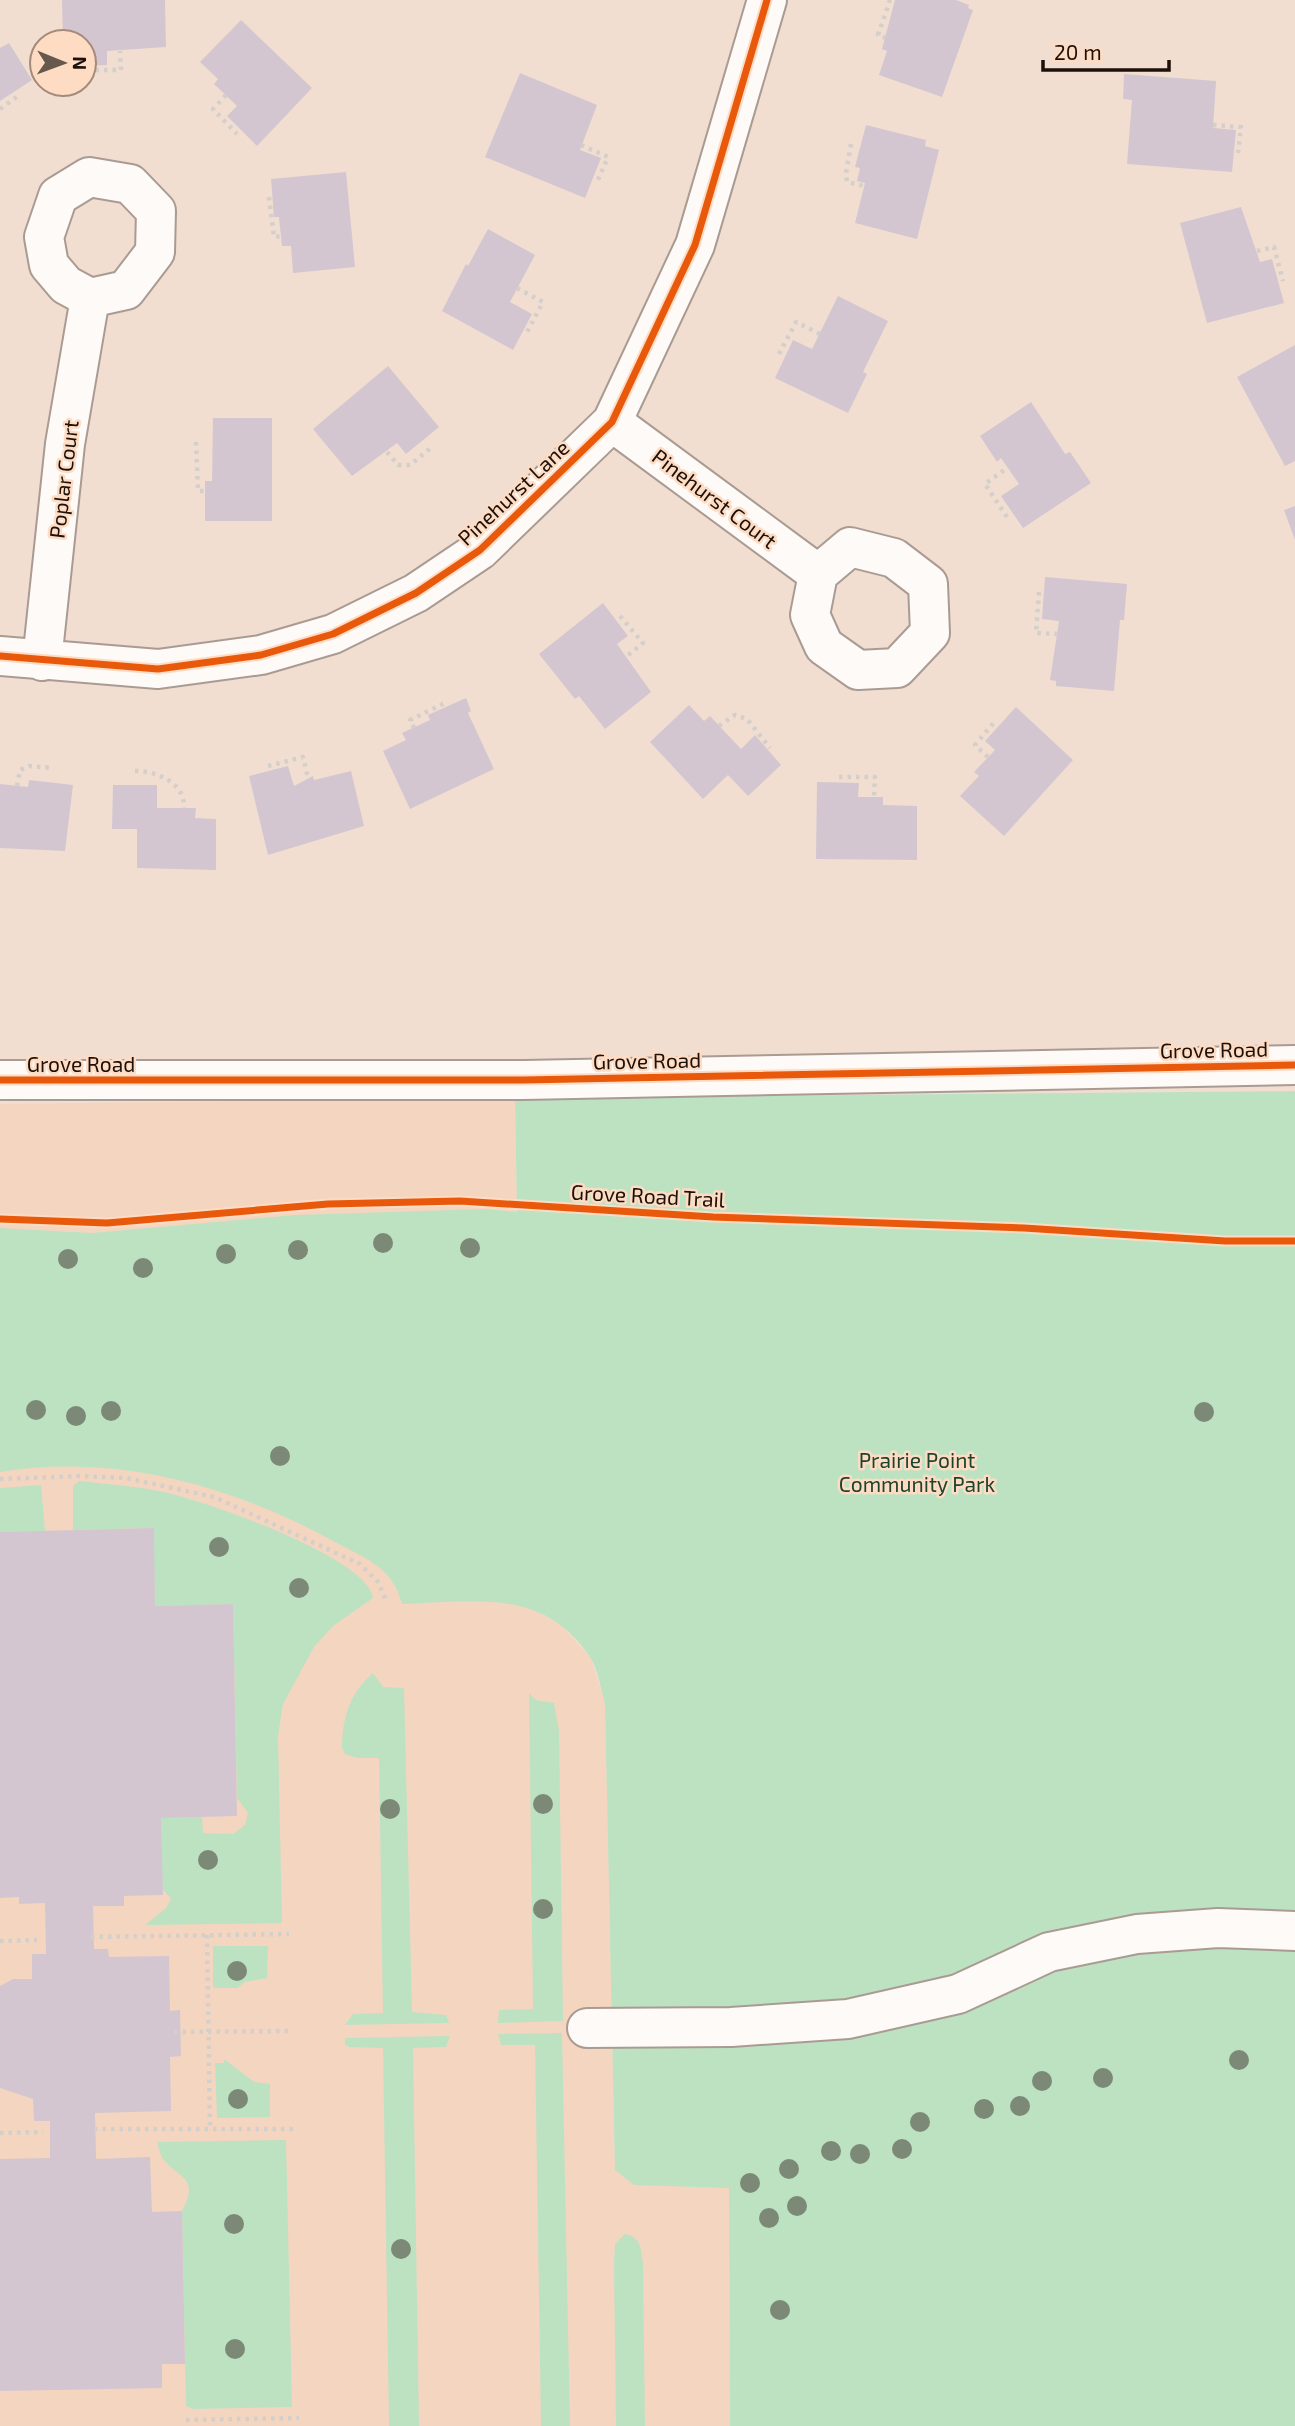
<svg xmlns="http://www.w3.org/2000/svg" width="1295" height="2426" font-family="'Exo 2',sans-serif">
	<rect width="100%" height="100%" fill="#f1ded1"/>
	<path fill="#f4d5c0" d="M515,1098L523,1604L561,1625L591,1658L605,1704L615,2170L689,2187H729L730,2426H0V1104Z"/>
	<path fill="#bde2c2" d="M1295,1091V2426H730L729,2188L634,2185L615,2170L605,1704C601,1690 598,1669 590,1657C543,1587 475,1602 402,1604C392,1566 366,1559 335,1542C233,1486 116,1453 0,1472V1228L92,1233L296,1215L485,1209L517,1212L515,1098Z
		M79,1481C106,1484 133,1486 159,1491C198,1498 369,1557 373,1598L333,1626L314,1647L283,1704L278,1736L282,1923L145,1925L166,1908L171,1899L162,1888L161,1818L202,1817L203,1833L233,1834L245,1825L248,1813L237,1798L233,1604L155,1606L153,1528L73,1530V1486Z
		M41,1485L45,1531L0,1532V1488Z
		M373,1673L383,1687L404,1688L412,2012L446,2015L449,2023L345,2025L353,2014L383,2013L379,1758H357L345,1754L342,1748C342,1719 350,1692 373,1673Z
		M529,1693L536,1700L554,1703L559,1731L563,2021L498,2023L499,2010L533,2009Z
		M213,1946H268L267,1978L245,1982L237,1988H213Z
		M562,2033L570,2426H541L535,2045H501L498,2034Z
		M450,2036L446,2047L413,2048L419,2426H389L383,2048L349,2047L345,2045V2038Z
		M224,2059L254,2082L270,2084V2117L217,2118L215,2063H224Z
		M286,2140L292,2407L193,2409L186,2406L182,2211C200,2177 179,2179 163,2159C160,2155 159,2147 157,2142Z
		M625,2234C642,2238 641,2249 643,2264L645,2426H616L614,2263L615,2244Z"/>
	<path fill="#d3c6d0" d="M62,0H165L166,47L107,51V65L84,66V42H63Z
		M895,0H956L969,5L968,8L973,10L942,97L879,75L887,51L882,49Z
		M241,20L312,88L257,146L227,116L237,106L214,84L218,79L200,62Z
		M9,43L32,80L0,101V48Z
		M520,73L597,105L580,150L601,158L585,198L485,157Z
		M1124,74L1216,81L1213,128L1236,130L1232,172L1127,164L1132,100L1123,99Z
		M866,125L926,140L925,146L939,150L917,239L855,223L865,183L857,181L860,168L855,167Z
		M346,172L355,267L293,273L291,246H282L279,217H274L271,179Z
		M1241,207L1260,262L1272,259L1284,303L1207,323L1180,223Z
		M488,229L535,255L510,302L532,314L513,350L442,311L466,264L468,266Z
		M838,296L888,321L863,372L867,374L848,413L775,378L793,340L812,349Z
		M1295,345V461L1285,466L1237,377Z
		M388,366L439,427L406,454L397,443L352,476L313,429Z
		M1031,402L1065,454L1070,452L1091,483L1023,528L1001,496L1019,484L1001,458L997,462L980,436Z
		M213,418H272V521H205V481H212Z
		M1295,506V540L1284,510Z
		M1045,577L1127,584L1124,620H1120L1114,691L1056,686V681L1050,680L1059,621L1042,619Z
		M603,603L628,636L617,644L651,692L605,729L579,696L575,699L539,654Z
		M466,698L471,711L468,713L494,769L410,809L383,751L406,740L402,733L430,720L428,715Z
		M689,705L704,721L710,716L741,749L755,735L781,765L748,796L728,775L703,799L650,742Z
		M1016,707L1073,760L1004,836L960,796L979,776L974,772L995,750L985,741Z
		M288,766L294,786L313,776L314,780L351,771L364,826L268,855L249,776Z
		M29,780L73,785L65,851L0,848V784L28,787Z
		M817,782L859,783L858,797H883V805L917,806V860L816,859Z
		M113,785H157V808H196L195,818L216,819V870L137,868V829H112Z
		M154,1528L155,1606L233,1604L237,1816L161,1818L163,1895L124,1896V1906H93L94,1949H108L109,1957L169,1956L170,2011L180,2010L181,2056L170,2057L171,2111L95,2113L96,2159L150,2157L152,2212L182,2211L185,2364H162V2388L0,2391V2159L50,2158V2121H34L33,2099L0,2088V1986L13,1979H32V1954H46L45,1903L19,1904V1897L0,1898V1532Z"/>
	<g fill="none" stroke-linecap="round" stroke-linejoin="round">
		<defs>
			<path id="minor" d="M89,177L130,184L156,211L155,252L126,290L90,298L66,285L49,265L44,237L58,196Z
				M612,422L818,574
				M850,547L894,558L928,584L930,633L897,668L858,670L824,646L810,615L818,574Z
				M0,656L158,669L261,655L333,634L416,593L480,550L612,422L695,245L767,0
				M42,661L65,444L90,298
				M0,1080H524L1295,1065
				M587,2028L731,2027L848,2019L958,1994L1049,1952L1137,1934L1218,1928L1295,1931"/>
		</defs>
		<use href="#minor" stroke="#aa9b92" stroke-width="42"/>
		<path stroke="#d4cfca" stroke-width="4.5" stroke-dasharray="3.5 5" stroke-linecap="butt" d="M886,38L878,35L890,0
			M87,70H121L120,51
			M226,95L213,109L237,134
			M0,109L18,96
			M1213,125L1241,127L1238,153
			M851,144L846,173L847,182L864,186
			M581,145L608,157L598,180
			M269,197L274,237L281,236
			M1257,251L1274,247L1283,281
			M517,288L543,302L526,334
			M779,354L796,322L820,334
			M196,442L198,491H205
			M387,452L398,465H410L432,447
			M1007,517L985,484L1007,468
			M1039,592L1036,633L1058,634
			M620,616L643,643L627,656
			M719,726L735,715L747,719L770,748
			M414,728L410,720L445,703
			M988,757L975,745L996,720
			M268,766L303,757L308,778
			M135,771C156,771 185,782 184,808
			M839,777H875L874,797
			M17,786L20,770L29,766L54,768
			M0,1479L82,1476L126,1478L214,1497L360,1564L378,1582L386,1600
			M207,1935L210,2129
			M91,1937L289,1934
			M0,1941L37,1940
			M174,2032L291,2031
			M94,2129H293
			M0,2133L43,2132
			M186,2420L299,2418"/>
		<use href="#minor" stroke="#fdfaf8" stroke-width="38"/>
		<defs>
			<path id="cycleway" d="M0,656L158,669L261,655L333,634L416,593L480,550L612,422L695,245L767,0
				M0,1080H524L1295,1065
				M0,1219L107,1223L328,1204L460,1201L713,1217L1024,1228L1225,1241H1295"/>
		</defs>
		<use href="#cycleway" stroke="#fedcc4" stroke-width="11"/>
		<use href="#cycleway" stroke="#e8590c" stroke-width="7"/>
	</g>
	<g fill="#7c8977">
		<circle cx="383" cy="1243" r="10"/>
		<circle cx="470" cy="1248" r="10"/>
		<circle cx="298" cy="1250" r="10"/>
		<circle cx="226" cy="1254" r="10"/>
		<circle cx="68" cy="1259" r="10"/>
		<circle cx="143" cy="1268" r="10"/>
		<circle cx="36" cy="1410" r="10"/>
		<circle cx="111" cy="1411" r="10"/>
		<circle cx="1204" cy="1412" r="10"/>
		<circle cx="76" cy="1416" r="10"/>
		<circle cx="280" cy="1456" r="10"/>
		<circle cx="219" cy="1547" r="10"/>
		<circle cx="299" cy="1588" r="10"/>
		<circle cx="543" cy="1804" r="10"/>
		<circle cx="390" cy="1809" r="10"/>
		<circle cx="208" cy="1860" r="10"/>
		<circle cx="543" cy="1909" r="10"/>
		<circle cx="237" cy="1971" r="10"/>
		<circle cx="1239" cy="2060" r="10"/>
		<circle cx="1103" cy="2078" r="10"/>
		<circle cx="1042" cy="2081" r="10"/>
		<circle cx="238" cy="2099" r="10"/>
		<circle cx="1020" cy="2106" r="10"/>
		<circle cx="984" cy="2109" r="10"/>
		<circle cx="920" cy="2122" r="10"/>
		<circle cx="902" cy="2149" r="10"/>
		<circle cx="831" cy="2151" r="10"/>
		<circle cx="860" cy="2154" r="10"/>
		<circle cx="789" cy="2169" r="10"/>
		<circle cx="750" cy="2183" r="10"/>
		<circle cx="797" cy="2206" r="10"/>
		<circle cx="769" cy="2218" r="10"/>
		<circle cx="234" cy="2224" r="10"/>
		<circle cx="401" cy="2249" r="10"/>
		<circle cx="780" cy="2310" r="10"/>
		<circle cx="235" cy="2349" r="10"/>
	</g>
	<g text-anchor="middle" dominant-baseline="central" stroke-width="5" stroke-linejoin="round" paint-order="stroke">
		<g font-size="21" fill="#1c1008" stroke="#fedcc4">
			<text transform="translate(63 479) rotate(-83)">Poplar Court</text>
			<text transform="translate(513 492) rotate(-43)">Pinehurst Lane</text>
			<text transform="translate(715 498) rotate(37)">Pinehurst Court</text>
			<text transform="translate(1214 1049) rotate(-1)">Grove Road</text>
			<text transform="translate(647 1060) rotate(-1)">Grove Road</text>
			<text x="81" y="1063">Grove Road</text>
			<text transform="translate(648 1195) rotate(3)">Grove Road Trail</text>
		</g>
		<g font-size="21" fill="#1c432e" stroke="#fedcc4">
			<text x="917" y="1459">Prairie Point<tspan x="917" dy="24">Community Park</tspan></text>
		</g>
	</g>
	<g transform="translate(63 63) rotate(91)"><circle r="33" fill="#fedcc4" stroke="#a48a79" stroke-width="2"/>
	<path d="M0-5L12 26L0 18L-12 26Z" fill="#67584e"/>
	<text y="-10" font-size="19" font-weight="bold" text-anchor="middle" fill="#1c1008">N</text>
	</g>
	<path d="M1043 60v10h126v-10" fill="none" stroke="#1c1008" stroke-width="3.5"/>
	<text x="1054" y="60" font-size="21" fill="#1c1008" stroke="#fedcc4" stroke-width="5" paint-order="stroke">20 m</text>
</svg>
